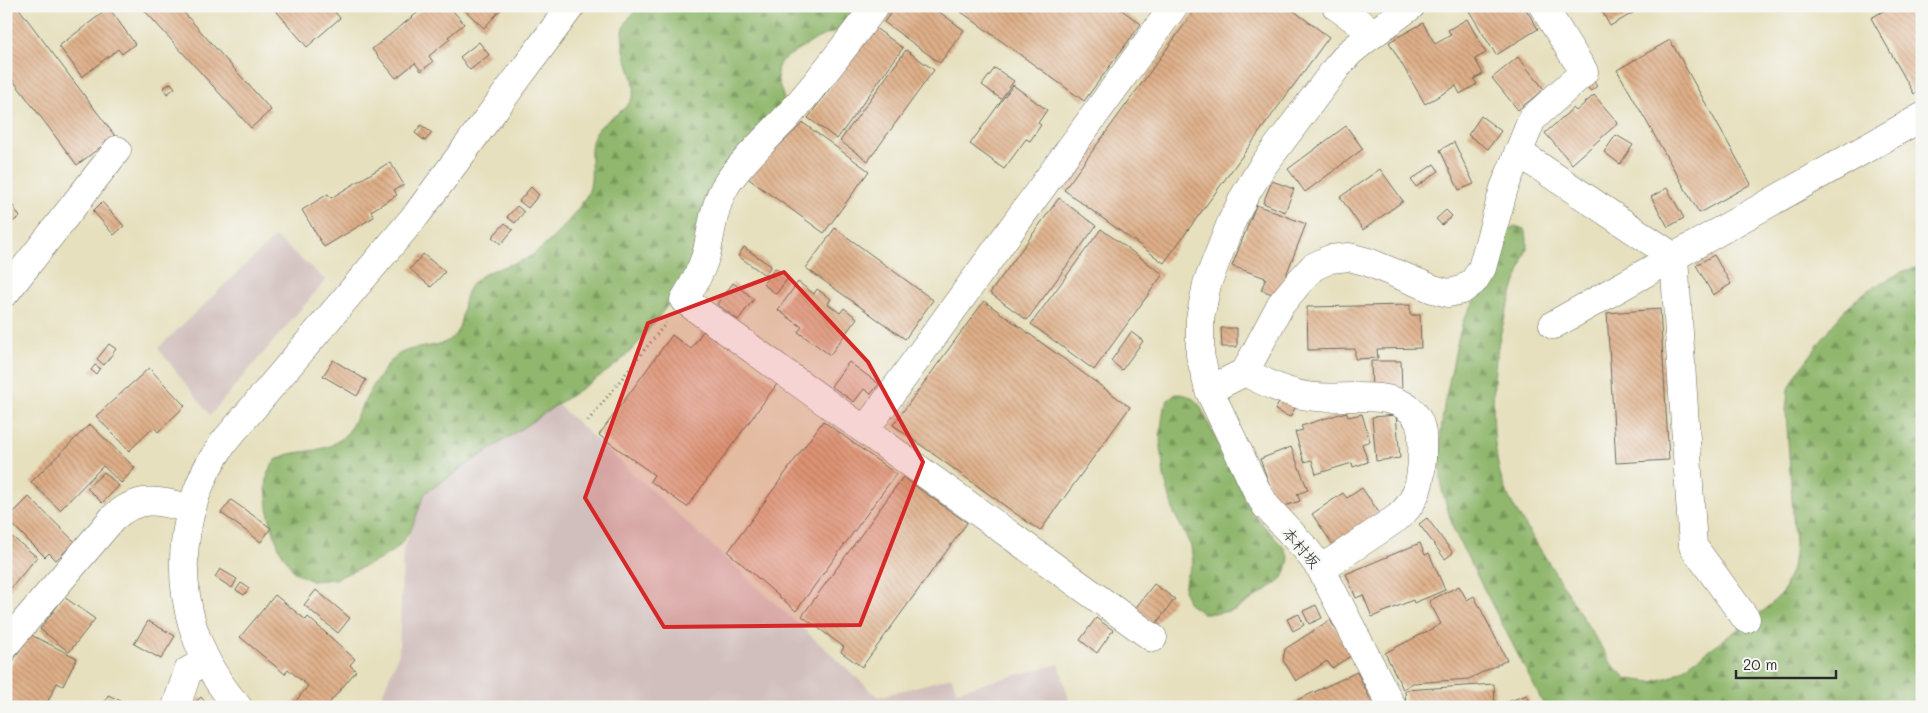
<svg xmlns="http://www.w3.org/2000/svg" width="1928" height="713" font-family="Mali,'Klee One',sans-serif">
	<defs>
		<pattern id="forest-firs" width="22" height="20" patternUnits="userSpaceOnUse" patternTransform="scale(1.25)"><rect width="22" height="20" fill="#90b76d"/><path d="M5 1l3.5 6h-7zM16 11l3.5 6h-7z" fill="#76955a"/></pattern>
		<pattern id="building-back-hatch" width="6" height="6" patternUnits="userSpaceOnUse" patternTransform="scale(1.25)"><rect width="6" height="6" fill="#dfaf88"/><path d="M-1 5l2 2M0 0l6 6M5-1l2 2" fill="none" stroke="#b58f6f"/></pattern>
	</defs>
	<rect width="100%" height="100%" fill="#f6f6f2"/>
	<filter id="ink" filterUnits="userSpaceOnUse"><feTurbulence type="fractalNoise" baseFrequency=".02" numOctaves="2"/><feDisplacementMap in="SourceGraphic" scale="10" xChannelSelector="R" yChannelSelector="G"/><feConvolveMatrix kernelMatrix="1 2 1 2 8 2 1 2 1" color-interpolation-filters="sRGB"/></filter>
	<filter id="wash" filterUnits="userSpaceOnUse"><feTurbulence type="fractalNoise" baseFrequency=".0096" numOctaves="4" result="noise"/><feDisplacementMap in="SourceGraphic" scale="20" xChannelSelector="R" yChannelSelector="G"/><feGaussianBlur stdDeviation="1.12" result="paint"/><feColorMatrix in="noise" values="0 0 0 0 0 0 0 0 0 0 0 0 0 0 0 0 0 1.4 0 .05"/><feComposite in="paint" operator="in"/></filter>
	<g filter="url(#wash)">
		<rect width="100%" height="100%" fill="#e6e0be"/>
		<path fill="#d1bfbd" d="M275,237L326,280L210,415L158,348Z
			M557,404L878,697L952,677L956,691L1059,664L1071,707H377L399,653L403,551L425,493Z"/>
		<path fill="url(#forest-firs)" stroke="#5e714c" d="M642,6H862L844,28L818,38L782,60C771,74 781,85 784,100L696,253L676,294L639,342L625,357L609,370L425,493L411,530L398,547L381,559L335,579L312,581L294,572L279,548L269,516L266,488L268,471L276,460L289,454L316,450L330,446L341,439L349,431C359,412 383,362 401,353C416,345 443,349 454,336C467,321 458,295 476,280C489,269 505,267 521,261C544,252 574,217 587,195C597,177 585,150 596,132C606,117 631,111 634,92C635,86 633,79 631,73C622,46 614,25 642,6Z
			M1515,226L1524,229L1527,238V248C1518,277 1507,306 1500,336C1491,375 1490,447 1503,484C1506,493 1511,501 1515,509L1613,666L1628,679L1652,682L1673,676L1766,609L1782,593L1792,569L1795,544L1786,411L1788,391L1796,375L1841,314L1853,302L1868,290L1904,271L1922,266V707H1545L1454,531L1442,490L1439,450L1444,406L1458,339L1464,319L1482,288L1505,231Z
			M1176,394C1187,394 1193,397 1200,406L1253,514L1284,548L1289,559L1285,574L1277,583L1235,610L1218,613H1202L1189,604L1184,591L1186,577L1193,562L1191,546L1174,513L1164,476L1160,436L1164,407L1168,400Z"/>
		<g id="blocks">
			<path fill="url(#building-back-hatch)" d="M6,6H17L115,136L77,165L6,71Z
				M148,6H178L271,110L251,128L144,10Z
				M272,6H330L340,18L307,47Z
				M426,6H449L464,24L448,37L450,39L429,56L433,62L421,71L415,63L396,78L372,49Z
				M460,6H504L484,28Z
				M896,6H931L964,30L940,63L884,22Z
				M953,6H1116L1141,24L1084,101Z
				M1198,6H1287L1329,37L1164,263L1064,190Z
				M1466,6H1524L1538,29L1496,55Z
				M1599,6H1645L1610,26Z
				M1892,6H1922V89L1914,94L1871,18Z
				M109,8L135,44L122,54L118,49L82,77L59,46Z
				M1467,19L1486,53L1475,59L1483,74L1474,79L1477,84L1460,94L1456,86L1425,104L1389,42L1423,23L1435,44L1451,35L1448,30Z
				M874,27L903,48L837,139L808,118Z
				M1670,40L1751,184L1699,213L1617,70Z
				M479,42L489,55L470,70L460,57Z
				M906,50L934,70L868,161L840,141Z
				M1518,57L1544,89L1518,110L1492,78Z
				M995,68L1014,81L1001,99L982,85Z
				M1592,80L1597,86L1591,91L1586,86Z
				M171,83L175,88L167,94L163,88Z
				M1013,85L1047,110L1038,123L1041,125L1030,141L1026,139L1004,169L970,144Z
				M1594,95L1618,123L1572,164L1545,133L1573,108L1576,111Z
				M1481,116L1501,131L1488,149L1468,135Z
				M803,123L869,171L824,233L746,177Z
				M421,125L432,133L425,141L415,133Z
				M1346,126L1363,149L1305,192L1288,169Z
				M1616,135L1633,145L1620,164L1604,152Z
				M1454,142L1474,184L1459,190L1440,150Z
				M390,162L404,185L394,190L397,195L371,211L374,217L324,247L302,210L328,194L331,198Z
				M1434,164L1439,171L1416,187L1411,180Z
				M1380,169L1403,201L1363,230L1340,197Z
				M1272,181L1294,189L1285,212L1263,203Z
				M531,187L539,195L528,208L519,201Z
				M1667,188L1684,218L1668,227L1651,197Z
				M6,195L20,217L6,226Z
				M1059,198L1096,226L1027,320L990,293Z
				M102,202L124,226L114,235L93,211Z
				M1256,205L1306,224L1278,296L1261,290L1266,278L1232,266Z
				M517,206L524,212L515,223L507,217Z
				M1446,210L1452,216L1442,225L1436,219Z
				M505,223L513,230L501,244L492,237Z
				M835,228L933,300L905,339L806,268Z
				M1101,229L1163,274L1094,370L1031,324Z
				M744,247L771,266L765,275L738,256Z
				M423,254L445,272L431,287L410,269Z
				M1714,255L1731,284L1713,295L1696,265Z
				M775,268L788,278L776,294L763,284Z
				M798,282L814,294L817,289L831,299L828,304L840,313L844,308L857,318L830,355L798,332L802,327L778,310Z
				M733,283L754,299L738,320L717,304Z
				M984,301L1130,407L1040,531L893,425Z
				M1410,305V315H1420L1421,348L1377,349L1378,358L1355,359V349L1308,350L1307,307Z
				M1660,309L1669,460L1616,463L1607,313Z
				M1221,328H1237V347H1222Z
				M703,331L777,384L687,507L650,481L654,475L599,435L672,335L691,349Z
				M1131,332L1143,341L1122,370L1111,361Z
				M109,344L116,349L104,365L97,359Z
				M333,360L366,380L357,396L323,376Z
				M1371,361H1401L1402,391L1372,392Z
				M849,362L879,384L871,394L864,389L854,402L831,386Z
				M95,365L100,368L96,374L91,370Z
				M149,368L185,406L158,432L154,427L129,451L96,416Z
				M1281,399L1296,406L1290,417L1275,410Z
				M1346,412L1348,417L1362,414L1370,441L1362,444L1368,462L1353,467L1352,463L1316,474L1312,460L1304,462L1295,432L1303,430L1301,426Z
				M1396,415L1400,458L1376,461L1372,417Z
				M823,421L896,474L796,611L728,552Z
				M90,424L135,468L121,483L103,466L60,510L31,482Z
				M1291,447L1308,490L1297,494L1300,501L1278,508L1260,459Z
				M104,472L119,486L102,503L87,488Z
				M903,477L967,523L862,667L841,652L844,647L802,616Z
				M1362,488L1382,517L1333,545L1312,514L1343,493L1347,498Z
				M29,497L75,542L56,560L49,553L45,557L7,519Z
				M231,500L271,528L261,542L221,513Z
				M1427,518L1453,553L1445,559L1419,524Z
				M6,532L37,557L6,594Z
				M1420,543L1425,555L1429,553L1445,590L1414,603L1413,600L1372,617L1363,595L1356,598L1346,574Z
				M220,569L237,579L232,588L215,577Z
				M241,583L249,588L244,595L236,590Z
				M1154,584L1175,599L1155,625L1134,610Z
				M1459,586L1467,600L1474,596L1507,660L1469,679L1413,683L1403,689L1385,653L1441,624L1429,601Z
				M316,590L350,618L338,633L304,605Z
				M275,595L306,620L308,617L355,659L350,665L356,671L326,707H291L308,686L288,669L285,674L240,637Z
				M64,597L95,619L69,652L40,629Z
				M1316,605L1322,618L1309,624L1303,611Z
				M1299,614L1304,625L1293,631L1287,619Z
				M1096,618L1113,630L1097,653L1080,640Z
				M1330,620L1352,655L1332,668L1327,661L1296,681L1283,660L1285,649Z
				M148,621L175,636L161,659L134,644Z
				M29,634L77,658L63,686L57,683L45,707H14L6,703V673Z
				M1357,672L1374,707H1295L1293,702Z
				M1494,684L1495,706L1527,695L1532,707H1406L1405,690Z
				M108,695L135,707H103Z
				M201,697L209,707H190Z"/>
		</g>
	</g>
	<g filter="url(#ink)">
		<use href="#blocks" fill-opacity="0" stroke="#6c6a5e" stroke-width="1"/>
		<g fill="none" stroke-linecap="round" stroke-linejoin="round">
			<defs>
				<path id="street" d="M875,6C847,44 818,82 787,117C767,138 744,159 728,182C713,204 712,231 706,255C701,271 693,286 684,300L1153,638
					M1336,6L1374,33
					M1518,152L1674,257L1693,546L1746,619
					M6,292L117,150
					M1553,325L1922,117
					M1245,372C1268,384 1290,395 1316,397C1346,400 1401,387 1418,420C1424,431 1422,445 1422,458C1421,482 1417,502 1397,518L1321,569
					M1209,390L1245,372L1281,304L1300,281L1313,267L1330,259L1349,257L1368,262L1433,289L1448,293L1462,290L1474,281L1482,268L1504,188L1532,119L1584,72L1543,6
					M865,430L1174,6
					M6,644L113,518C140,494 160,501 191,509
					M176,707L188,671L206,661
					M1392,707L1321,569L1305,548L1266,506L1257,491L1209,390L1200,355V319L1207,284L1231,223L1245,195L1262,167L1337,67L1349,53L1365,40L1411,6"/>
				<path id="secondary" d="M238,707C181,642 168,554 204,475C209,463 217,453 224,442L417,214L571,6"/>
			</defs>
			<use href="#street" stroke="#6c6a5e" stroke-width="29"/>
			<use href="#secondary" stroke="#6c6a5e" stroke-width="29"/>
			<path stroke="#6c6a5e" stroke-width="3" stroke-dasharray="1 4" stroke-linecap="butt" d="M588,421L666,323"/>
			<use href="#street" stroke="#fff" stroke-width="28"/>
			<use href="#secondary" stroke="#fff" stroke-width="28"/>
		</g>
	</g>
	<path fill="#d62828" fill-opacity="0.2" stroke="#d62828" stroke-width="4" stroke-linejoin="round" d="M784,272L868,362L923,462L860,625L664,627L585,498L648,323Z"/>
	<g text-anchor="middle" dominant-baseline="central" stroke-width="5" stroke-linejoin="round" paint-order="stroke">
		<g font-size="16" fill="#2b2b2b" stroke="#f6f6f2">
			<text transform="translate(1302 547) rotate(49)">本村坂</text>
		</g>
	</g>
	<rect width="1928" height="713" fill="none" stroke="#f6f6f2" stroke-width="25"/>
	<path d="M1736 670v8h100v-8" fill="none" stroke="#2b2b2b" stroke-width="2.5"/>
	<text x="1743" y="670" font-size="15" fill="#2b2b2b" stroke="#f6f6f2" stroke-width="4" paint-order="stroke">20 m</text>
</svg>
